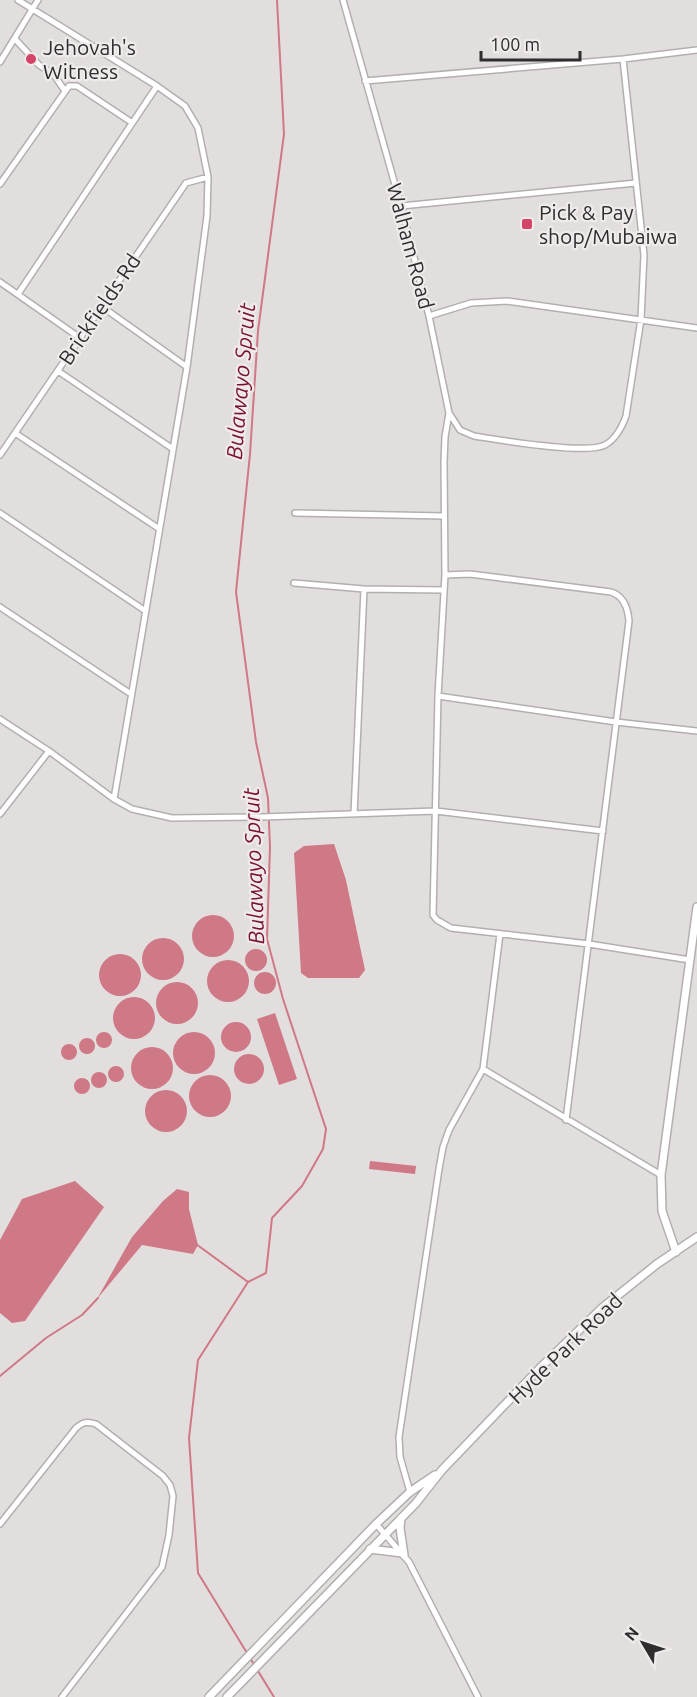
<svg xmlns="http://www.w3.org/2000/svg" width="697" height="1697" font-family="Ubuntu,sans-serif">
	<rect width="100%" height="100%" fill="#e3dede"/>
	<path fill="#cf7886" d="M334,844L346,880L365,970L359,978H308L301,973L294,853L304,846Z
		M192 936a21 21 0 1 1 42 0a21 21 0 1 1-42 0Z
		M142 959a21 21 0 1 1 42 0a21 21 0 1 1-42 0Z
		M245 960a11 11 0 1 1 22 0a11 11 0 1 1-22 0Z
		M99 975a21 21 0 1 1 42 0a21 21 0 1 1-42 0Z
		M207 981a21 21 0 1 1 42 0a21 21 0 1 1-42 0Z
		M254 983a11 11 0 1 1 22 0a11 11 0 1 1-22 0Z
		M156 1003a21 21 0 1 1 42 0a21 21 0 1 1-42 0Z
		M113 1018a21 21 0 1 1 42 0a21 21 0 1 1-42 0Z
		M275,1013L297,1079L279,1085L257,1019Z
		M221 1037a15 15 0 1 1 30 0a15 15 0 1 1-30 0Z
		M173 1053a21 21 0 1 1 42 0a21 21 0 1 1-42 0Z
		M96 1040a8 8 0 1 1 16 0a8 8 0 1 1-16 0Z
		M79 1046a8 8 0 1 1 16 0a8 8 0 1 1-16 0Z
		M61 1052a8 8 0 1 1 16 0a8 8 0 1 1-16 0Z
		M131 1068a21 21 0 1 1 42 0a21 21 0 1 1-42 0Z
		M234 1069a15 15 0 1 1 30 0a15 15 0 1 1-30 0Z
		M108 1074a8 8 0 1 1 16 0a8 8 0 1 1-16 0Z
		M91 1080a8 8 0 1 1 16 0a8 8 0 1 1-16 0Z
		M189 1096a21 21 0 1 1 42 0a21 21 0 1 1-42 0Z
		M74 1086a8 8 0 1 1 16 0a8 8 0 1 1-16 0Z
		M145 1111a21 21 0 1 1 42 0a21 21 0 1 1-42 0Z
		M370,1161L416,1166L415,1174L369,1169Z
		M75,1181L104,1207L25,1321L12,1323L0,1313V1240L22,1199Z
		M177,1189L189,1192V1209L198,1245L193,1254L142,1245L97,1299L132,1237L163,1201Z"/>
	<g fill="none" stroke-linecap="round" stroke-linejoin="round">
		<path stroke="#cf7886" stroke-width="2" d="M196,1244L248,1282
			M0,1376L46,1338L82,1315L98,1298
			M247,1653L198,1573L189,1438L198,1360L248,1282L266,1273L272,1218L302,1186L323,1149L326,1129L283,999L267,939L270,847L268,798L256,742L236,592L250,454L258,331L284,134L277,0
			M250,1658L274,1697"/>
		<defs>
			<path id="minor" d="M18,0L157,86L185,106L198,128L208,177L207,216L187,367L114,799
				M343,0L401,206L429,316L449,413L460,430L474,436C500,440 586,455 605,445C616,439 622,427 626,416L641,319L644,255L623,59
				M15,39L39,65L54,75L65,91
				M0,62L38,0
				M365,81L623,59L697,50
				M0,184L69,86H77L131,122
				M401,206L636,183
				M0,282L80,338
				M18,294L157,86
				M101,306L187,367
				M429,316L471,303L507,301L697,328
				M58,371L173,449
				M449,413L445,437L444,462L445,575L438,696L433,915L437,920L451,928L589,944L690,960
				M15,433L158,528
				M0,455L186,183L208,177
				M0,513L144,610
				M295,513L444,516
				M445,575L470,574L611,592C624,596 628,609 629,621L566,1120
				M294,583L364,589L443,590
				M0,607L131,694
				M438,696L616,722L697,731
				M0,719L49,751L114,799L132,809L172,818L262,817L436,811L603,831
				M0,814L49,751
				M354,814L364,589
				M483,1069L661,1175
				M410,1492L400,1457L399,1437L439,1169L443,1147L449,1130L483,1069L500,934
				M0,1524L76,1428C83,1422 87,1421 96,1424L163,1476L170,1485L173,1496L169,1535L162,1567L62,1697
				M376,1524L409,1562L478,1697"/>
			<path id="tertiary" d="M676,1252L662,1211L661,1175L697,907
				M401,1518L400,1528L404,1555
				M370,1549L402,1553
				M209,1697L376,1524L410,1492L435,1475
				M227,1697L416,1503L442,1470L542,1366L602,1308L657,1264L697,1237"/>
		</defs>
		<use href="#minor" stroke="#b4afaf" stroke-width="8"/>
		<use href="#tertiary" stroke="#b4afaf" stroke-width="10"/>
		<use href="#minor" stroke="#fff" stroke-width="5"/>
		<use href="#tertiary" stroke="#fff" stroke-width="7"/>
	</g>
	<g fill="#d34467" stroke="#f0ebeb" stroke-width="2">
		<circle cx="31" cy="59" r="6"/>
		<rect x="521" y="218" width="12" height="12" rx="3"/>
	</g>
	<g text-anchor="middle" dominant-baseline="central" stroke-width="4.5" stroke-linejoin="round" paint-order="stroke">
		<g font-size="21" fill="#2f2d2e" stroke="#f0ebeb" text-anchor="start">
			<text x="43" y="47">Jehovah's<tspan x="43" dy="24">Witness</tspan></text>
			<text x="539" y="212">Pick &amp; Pay<tspan x="539" dy="24">shop/Mubaiwa</tspan></text>
		</g>
		<g font-size="21" fill="#2f2d2e" stroke="#f0ebeb">
			<text transform="translate(411 246) rotate(75)">Walham Road</text>
			<text transform="translate(99 309) rotate(-56)">Brickfields Rd</text>
			<text transform="translate(565 1348) rotate(-44)">Hyde Park Road</text>
		</g>
		<g font-size="22" font-style="italic" fill="#7b1232" stroke="#f0ebeb">
			<text transform="translate(240 381) rotate(-85)">Bulawayo Spruit</text>
			<text transform="translate(253 866) rotate(-92)">Bulawayo Spruit</text>
		</g>
	</g>
	<g transform="translate(643 1643) rotate(309)" stroke="#f0ebeb" stroke-width="4.5" paint-order="stroke">
	<path d="M0-4.5L10 22L0 15L-10 22Z" fill="#2f2d2e"/>
	<text y="-9" font-size="16" font-weight="bold" text-anchor="middle" fill="#2f2d2e">N</text>
	</g>
	<path d="M481 51v9h99v-9" fill="none" stroke="#2f2d2e" stroke-width="3"/>
	<text x="490" y="51" font-size="18" fill="#2f2d2e" stroke="#f0ebeb" stroke-width="4.5" paint-order="stroke">100 m</text>
</svg>
